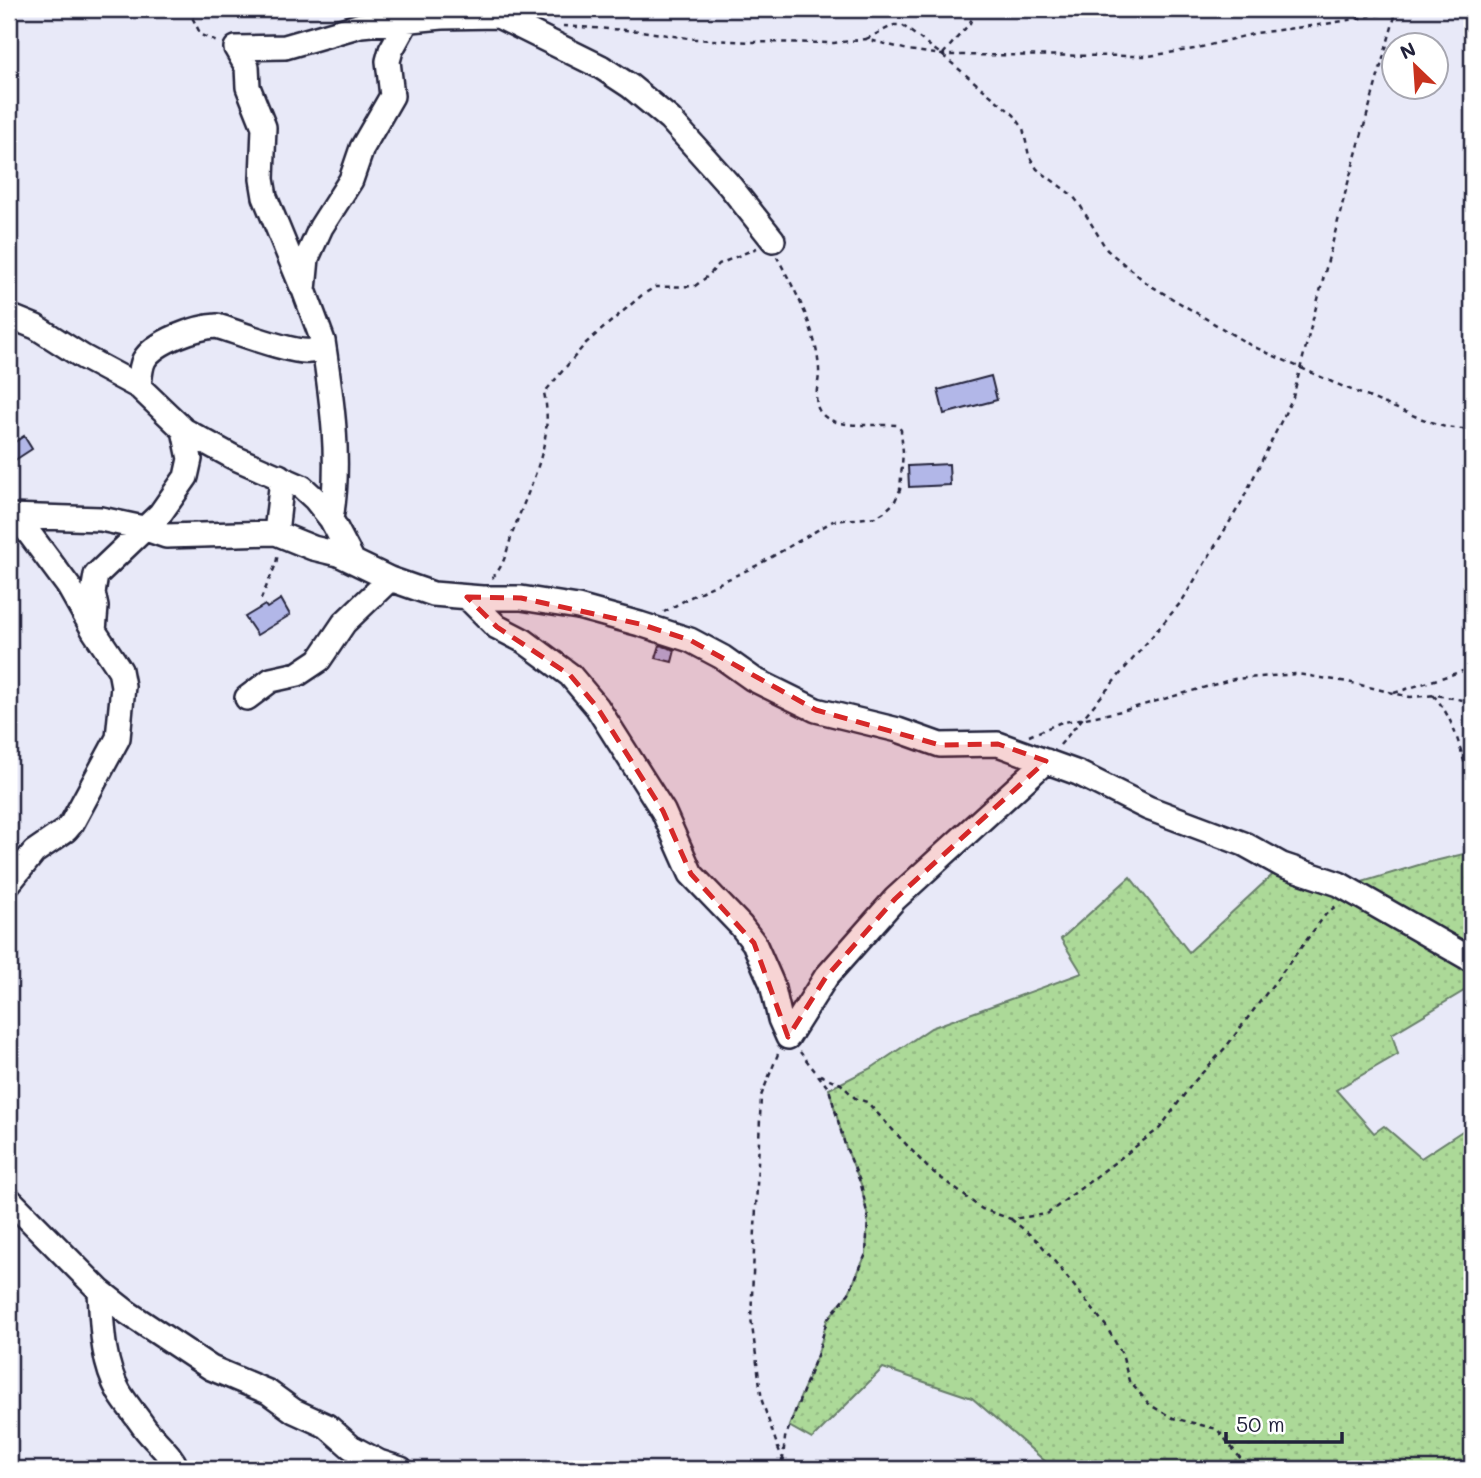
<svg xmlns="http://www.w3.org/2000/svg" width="1481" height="1478" font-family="Mali,sans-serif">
	<defs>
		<pattern id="green-dots" width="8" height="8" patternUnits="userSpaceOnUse" patternTransform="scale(1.75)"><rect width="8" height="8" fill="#acd998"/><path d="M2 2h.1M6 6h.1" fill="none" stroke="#94ba84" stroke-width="1.8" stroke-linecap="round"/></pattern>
	</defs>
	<rect width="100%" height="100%" fill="#e8e9f8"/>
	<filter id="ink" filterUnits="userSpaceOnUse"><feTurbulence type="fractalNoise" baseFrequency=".0143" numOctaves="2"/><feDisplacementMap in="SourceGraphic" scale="14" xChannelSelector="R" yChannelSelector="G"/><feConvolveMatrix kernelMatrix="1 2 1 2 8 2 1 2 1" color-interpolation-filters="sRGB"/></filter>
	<g filter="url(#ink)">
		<path fill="url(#green-dots)" stroke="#677e6a" stroke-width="2" d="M1472,852V998L1469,988L1392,1034L1398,1054L1336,1090L1374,1133L1384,1126L1421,1158L1470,1126L1472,1128V1469H1054L972,1398L883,1368L812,1439L789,1426L819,1350L827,1320L849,1293L866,1254L868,1218L861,1184L845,1145L829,1089L873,1067L931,1028L1082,973L1061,939L1130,877L1189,952L1281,867L1339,889L1422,864Z"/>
		<path fill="#b2b7e8" stroke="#22223b" stroke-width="2" d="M991,376L997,400L944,414L938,390Z
			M24,436L32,449L9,464V446Z
			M949,464L950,485L909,487L908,466Z
			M281,599L290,615L257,635L245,617L265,605L267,608Z
			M660,645L675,650L672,662L656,658Z"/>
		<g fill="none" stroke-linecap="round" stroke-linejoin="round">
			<defs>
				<path id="minor" d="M236,48L285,47L361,25L442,17L498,16L601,67L630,86L670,119L730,186L773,240
					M236,48L247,67L248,87L264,127L262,179L265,197L302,287
					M9,316L36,327L83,357L139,387L184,430L233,457L302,487L315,499L331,519L353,561
					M323,341C332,400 341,461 331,519
					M139,387C140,379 140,368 144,360C155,341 197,327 217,326C237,332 293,354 311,351C317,350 319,346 323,341L304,290L307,258L321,227L351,180L362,148L392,96L388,61L391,50L407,21
					M9,516L101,519L143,528L166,536L276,533L313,548L338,554L390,579L433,594L482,598H521L578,607L640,624L690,640L722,657L753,679L816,710L898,730L940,745L998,744L1078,773L1148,808L1244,844L1282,865L1339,884L1472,960
					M276,533L281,488L279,476
					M467,597L497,627L524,641L570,675L597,707L663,811L691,874L741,926L754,943L772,984L780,1019L788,1037
					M94,631L96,607L93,593L96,575L160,514L186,477L190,459L184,430
					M247,698L271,680L298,674L319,660L344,623L390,579
					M9,883L34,852L66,830L72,823L118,738L123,686L120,670L94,631L69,587L17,517
					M788,1037L826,977L895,899L1046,761
					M9,1199L100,1291L128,1313L211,1368L268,1392L294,1411L327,1426L351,1447L379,1462L401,1469
					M100,1291C102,1325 102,1362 119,1392C126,1404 136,1415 144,1427C155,1442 170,1452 177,1469"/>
			</defs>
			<use href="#minor" stroke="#22223b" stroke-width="28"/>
			<path stroke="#22223b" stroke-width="2.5" stroke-dasharray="5 5" stroke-linecap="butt" d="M188,9L201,35L219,43
				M563,26L641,31L695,39L751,42L834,43L866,39L908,50L942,55L1149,56L1194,49L1256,33L1326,24L1410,9
				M866,39L894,25H902L942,55L1014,115L1023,128L1029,156L1037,169L1073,196L1080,205L1107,250L1148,284L1250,345L1332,382L1417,417L1445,427L1472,430
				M943,54L970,23L975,9
				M492,578C506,564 507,547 514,529C530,485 555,441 544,393L586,343L642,295L655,287L695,286L708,276L719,264L757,248
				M261,599L276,564L278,553
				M664,612L696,594L756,566L833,521L876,517L884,512L894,503L900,490L903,452L901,430L897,425C877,424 837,429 823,415C810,404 820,384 819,369C816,328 796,292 777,257
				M1394,693L1472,668
				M1433,695C1456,719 1462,758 1472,788
				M1029,736L1059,723L1122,711L1234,679L1297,674L1348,682L1410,697L1437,695L1472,702
				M1060,745L1182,601L1241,503L1293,397L1346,190L1397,9
				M778,1054L761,1096L751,1318L762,1401L778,1448L788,1469
				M820,1075L841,1084L855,1098L867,1102L928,1168L982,1209L1011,1219L1047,1214L1160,1128L1192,1084L1226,1047L1326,914L1337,905
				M1011,1219L1039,1242L1106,1326L1122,1354L1129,1381L1150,1405L1173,1418L1217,1429L1249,1469
				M776,1469L783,1459L785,1438L819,1350L827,1320L849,1293L866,1254L868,1218L861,1184L845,1145L829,1089L800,1052"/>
			<use href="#minor" stroke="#fff" stroke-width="23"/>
		</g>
	</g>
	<path fill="#d62828" fill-opacity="0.2" stroke="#d62828" stroke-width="5" stroke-dasharray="14 9" stroke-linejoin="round" d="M467,597L521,598L640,624L690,640L816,710L940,745L998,744L1046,761L895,899L826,977L788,1037L754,943L691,874L663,811L597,707L570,675L497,627Z"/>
	<rect width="1481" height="1478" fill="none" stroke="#fff" stroke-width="35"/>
	<rect x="18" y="18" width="1446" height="1443" fill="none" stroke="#22223b" stroke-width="2.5" filter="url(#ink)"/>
	<g transform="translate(1415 66) rotate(335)"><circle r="33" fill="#ffffff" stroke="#a7a7b1" stroke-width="2"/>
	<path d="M0-5L12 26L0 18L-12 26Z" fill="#c8321e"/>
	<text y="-10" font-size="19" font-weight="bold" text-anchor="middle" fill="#22223b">N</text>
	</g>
	<path d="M1226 1432v10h116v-10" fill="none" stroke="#22223b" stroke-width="3.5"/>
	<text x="1236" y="1432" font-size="21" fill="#22223b" stroke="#ffffff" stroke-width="5" paint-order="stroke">50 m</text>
</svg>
